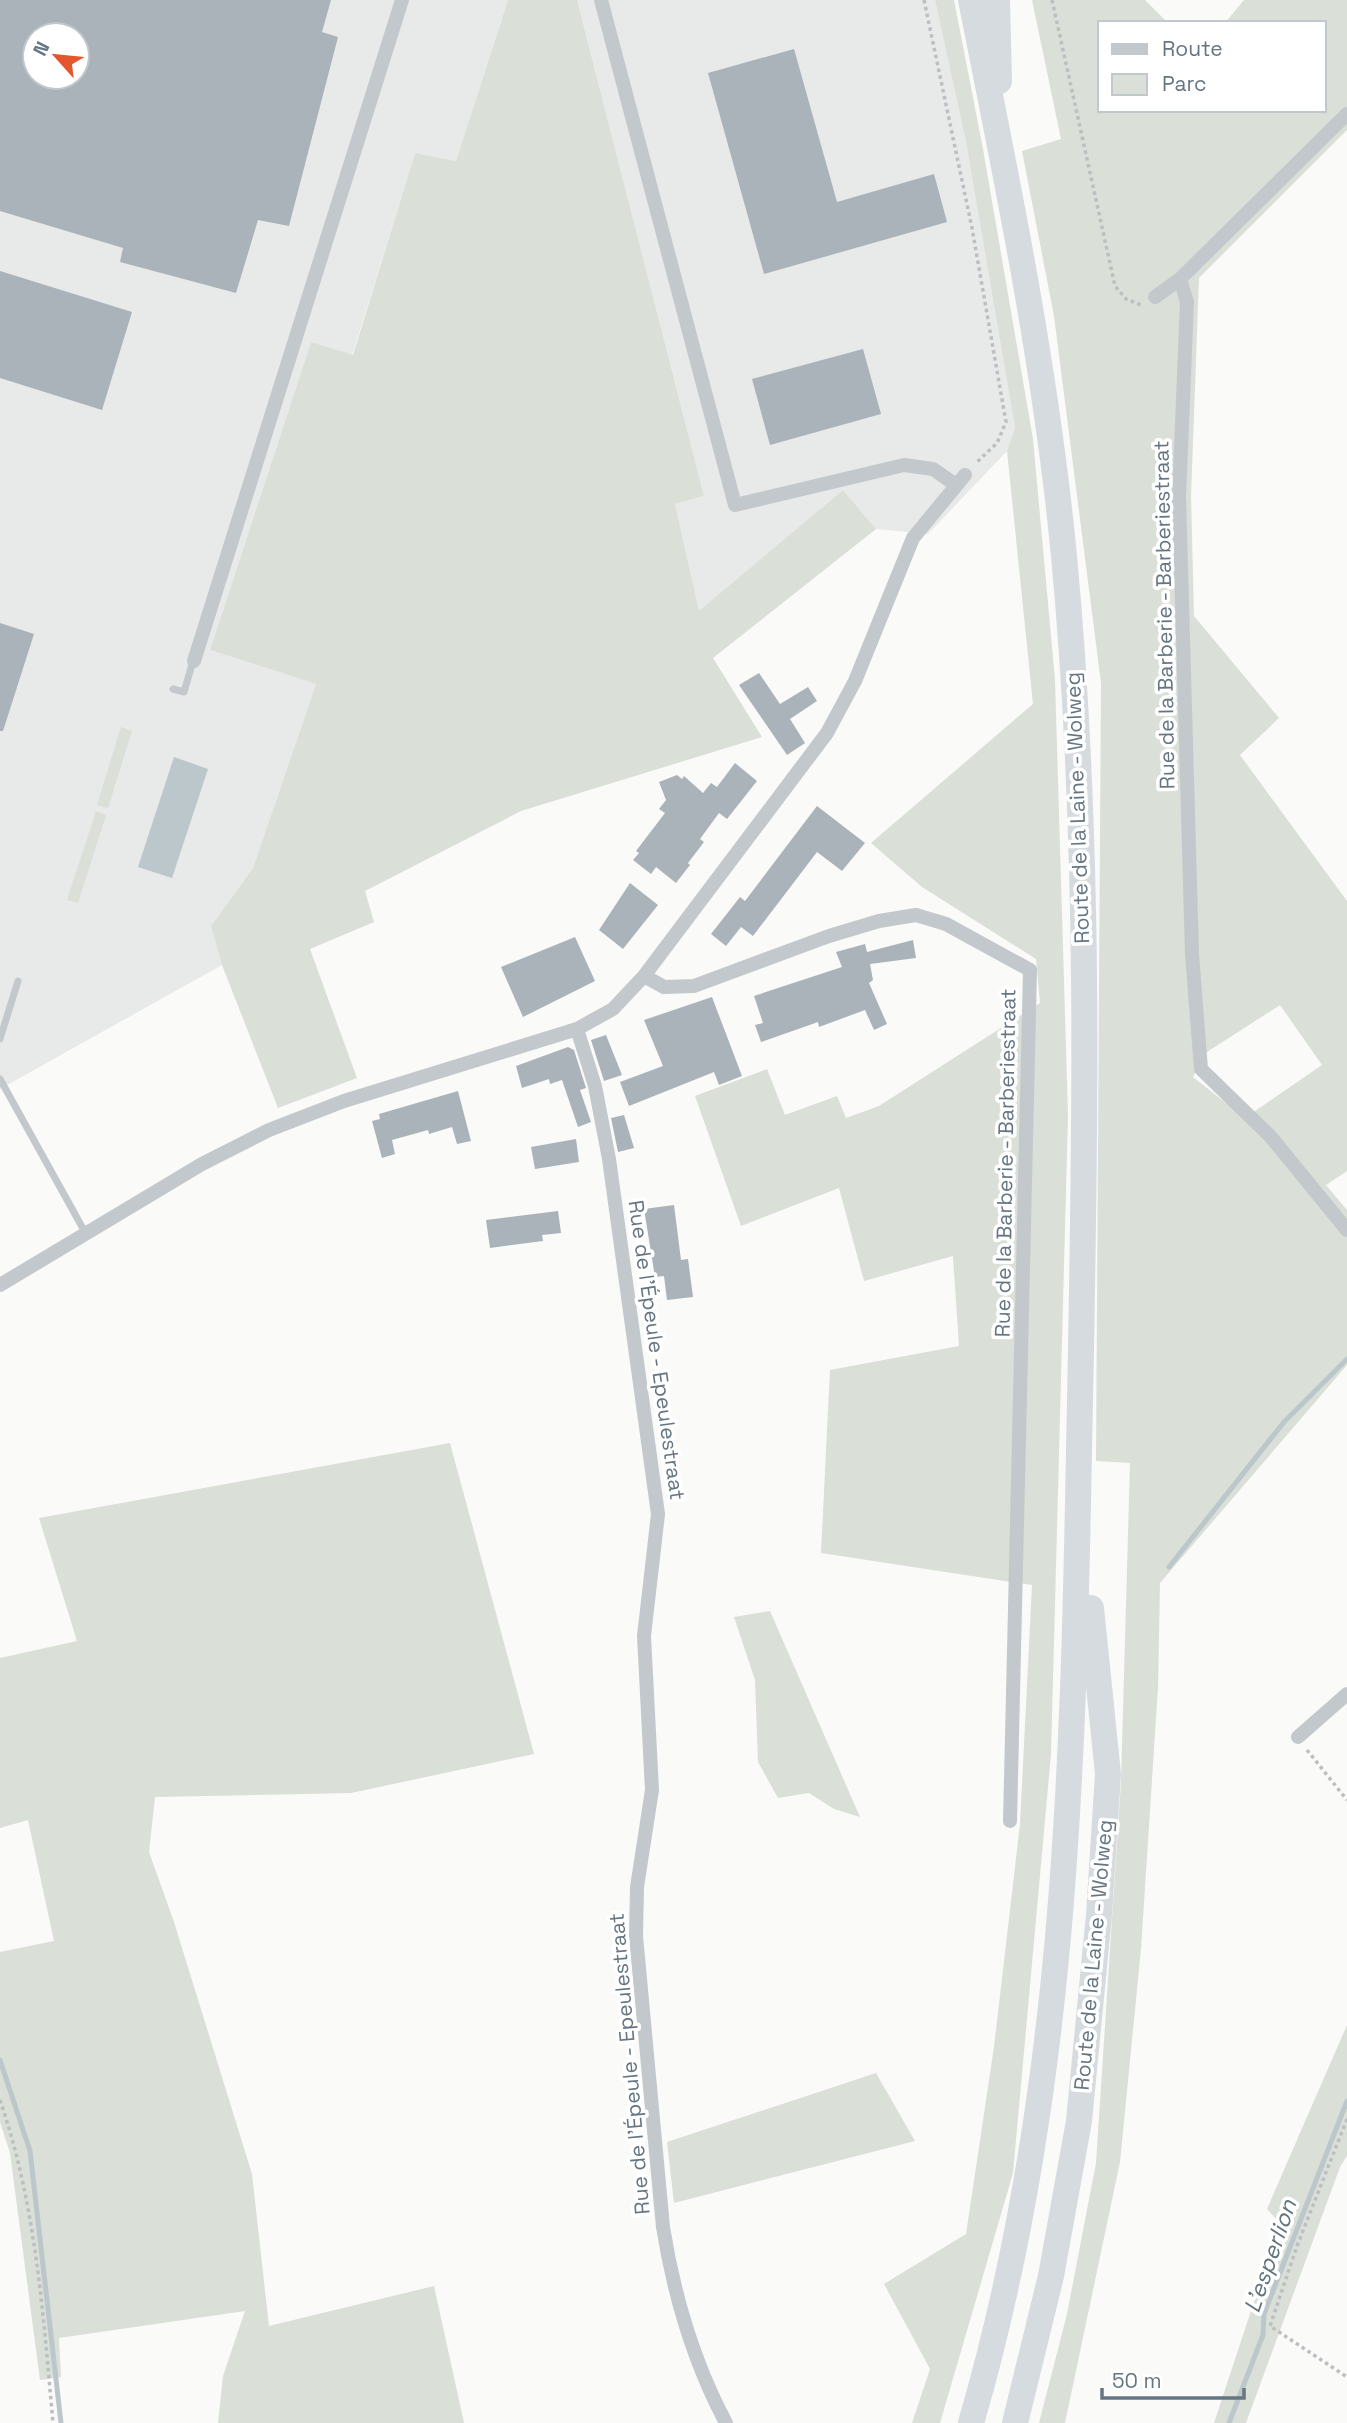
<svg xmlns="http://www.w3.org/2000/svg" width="1347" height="2423" font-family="'Space Grotesk',sans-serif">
	<rect width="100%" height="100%" fill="#fafaf8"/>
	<path fill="#e8e9e9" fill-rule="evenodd" d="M0,0H508L456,161L415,153L352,356L311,342L210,650L316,684L253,868L211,926L222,965L0,1089ZM35,35H77V77H35Z
		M577,0H935L966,142L1015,428L1007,451L928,534L876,529L843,490L699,612L675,504L704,496Z"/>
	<path fill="#dadfd7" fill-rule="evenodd" d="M508,0H577L704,496L675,504L699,611L843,490L876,529L713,658L762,737L521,811L365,891L374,922L310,949L357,1078L278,1108L222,965L211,926L253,868L316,684L210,650L311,342L353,355L415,153L456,161Z
		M935,0H954L983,149L1033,439L1055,680L1068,1115L1051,1754L1013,2173L940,2423H912L930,2369L884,2284L966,2234L994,2047L1020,1824L1032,1585L821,1553L830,1370L959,1346L953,1256L864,1281L839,1188L741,1226L695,1096L767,1069L785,1115L837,1096L846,1118L879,1106L1040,1003L1036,959L922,887L871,843L1033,704L1007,451L1015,428L966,142Z
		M1032,0H1145L1168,23H1100V110H1324V23H1225L1244,0H1347V130L1199,278L1191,496L1194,616L1279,718L1240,755L1347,901V1171L1326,1185L1347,1210V1365L1160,1583L1158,1687L1141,1949L1120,2162L1065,2423H1039L1067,2314L1096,2163L1121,1782L1130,1463L1096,1461L1101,683L1054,316L1022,151L1061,139ZM1280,1005L1322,1065L1245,1118L1193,1077L1207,1052Z
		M121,727L132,731L108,808L97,805Z
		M96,811L106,815L78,903L67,900Z
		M450,1443L534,1754L351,1793L155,1797L149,1852L174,1922L252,2174L269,2326L434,2286L464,2423H218L223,2376L245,2311L59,2338L61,2377L40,2380L10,2153L0,2122V1952L54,1941L28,1820L0,1828V1658L77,1641L39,1518Z
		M770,1611L860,1817L834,1809L809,1793L778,1798L758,1762L755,1680L734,1617Z
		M1347,2025V2156L1340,2167L1246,2423H1214L1280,2223L1267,2209Z
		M876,2073L915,2141L674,2203L667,2142Z"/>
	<path fill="#bbc7cb" d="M174,757L208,769L172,878L138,867Z"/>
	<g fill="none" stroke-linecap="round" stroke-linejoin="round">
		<path stroke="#bbc7cb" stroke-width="5" d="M1169,1567L1284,1422L1347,1359
			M0,2060L30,2151L61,2423
			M1229,2423L1263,2335L1264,2314L1347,2101"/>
	</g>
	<path fill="#aab3b9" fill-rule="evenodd" d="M0,0H331L322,32L338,37L289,226L258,220L236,293L120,262L123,248L0,211ZM35,35H77V77H35Z
		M794,49L837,202L934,174L947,222L764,274L708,73Z
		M0,271L132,312L102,410L0,378Z
		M863,349L881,414L770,445L752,379Z
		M0,623L34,634L3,731H0Z
		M759,673L780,704L808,687L817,701L790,719L805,743L787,755L739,685Z
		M735,763L757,781L727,819L719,813L700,839L704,842L688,863L690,865L676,883L656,867L651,874L633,860L639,853L636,851L665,813L659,809L666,800L659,782L677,775L682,779L684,776L703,793L711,783L717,787Z
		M817,806L865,843L842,871L817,852L753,936L741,927L726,946L711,934L740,897L745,901Z
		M630,883L658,905L623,949L599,930Z
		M575,937L595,981L523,1017L501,967Z
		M913,940L916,958L870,964L873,980L869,983L887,1024L874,1030L865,1010L819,1027L818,1022L761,1042L755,1025L763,1023L754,996L842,967L836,952L865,944L867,952Z
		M712,997L742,1076L719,1085L714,1072L629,1106L620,1082L663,1066L644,1020Z
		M606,1035L622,1075L604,1081L591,1040Z
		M568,1047L574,1050L586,1088L580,1090L591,1122L578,1127L562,1080L550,1084L549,1079L522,1088L516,1066Z
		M458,1091L471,1141L457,1144L452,1127L429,1134L428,1130L392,1140L395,1154L382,1158L372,1121L380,1119L379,1114Z
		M624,1115L634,1148L618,1152L611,1118Z
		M576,1139L579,1162L535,1169L531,1147Z
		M674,1205L681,1260L688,1259L693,1297L667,1300L664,1276L655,1277L644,1209Z
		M558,1211L561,1233L542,1235L543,1241L490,1248L486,1220Z"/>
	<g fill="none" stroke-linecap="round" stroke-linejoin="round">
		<path stroke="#bbbfc2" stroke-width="3.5" stroke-dasharray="3.5 3.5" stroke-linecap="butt" d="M924,0L972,228L1006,422L997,443L976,463
			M1052,0L1115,286L1126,299L1141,305
			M1307,1750L1347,1800
			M0,2100C36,2205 43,2313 53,2423
			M1347,2119L1297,2246L1270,2326L1347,2377"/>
		<path stroke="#c3c8cc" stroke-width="7" d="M173,689L184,692L193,661
			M0,1039L18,981
			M0,1079L86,1234"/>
		<path stroke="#c3c8cc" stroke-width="14" d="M601,0L735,505L904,465L933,469L956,485
			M1180,279L1187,302L1179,497L1192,954L1201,1069L1270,1136L1347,1230
			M1155,297L1180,279L1347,114
			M194,661L402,0
			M644,976L664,987L694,986L829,936L879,921L916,915L946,924L1030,970L1010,1821
			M577,1029L595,1086L609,1159L658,1514L644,1636L652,1790L637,1887L636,1936L663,2227C674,2296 693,2361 726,2423
			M0,1285L202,1164L269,1130L344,1101L577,1029L613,1009L644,976L827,733L855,681L913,538L965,475
			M1298,1737L1347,1694"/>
		<path stroke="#d6dbdf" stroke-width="26" d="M971,0C1008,185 1046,368 1064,556C1092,854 1085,1153 1079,1451C1073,1781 1064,2104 971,2423
			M997,0L999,81
			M1015,2423L1051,2276L1079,2121L1099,1915L1108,1774L1091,1608"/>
	</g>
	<g text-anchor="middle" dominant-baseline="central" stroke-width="7" stroke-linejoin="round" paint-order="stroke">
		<g font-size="21" fill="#657683" stroke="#fff">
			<text transform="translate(1164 615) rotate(-91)">Rue de la Barberie - Barberiestraat</text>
			<text transform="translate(1077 808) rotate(-92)">Route de la Laine - Wolweg</text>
			<text transform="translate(1005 1163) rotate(-89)">Rue de la Barberie - Barberiestraat</text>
			<text transform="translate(657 1350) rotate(82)">Rue de l'Épeule - Epeulestraat</text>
			<text transform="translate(1093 1955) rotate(-85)">Route de la Laine - Wolweg</text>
			<text transform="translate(629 2064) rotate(-95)">Rue de l'Épeule - Epeulestraat</text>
		</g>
		<g font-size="23" font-style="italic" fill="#60757c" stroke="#fff">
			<text transform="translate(1270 2256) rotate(-71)">L'esperlion</text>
		</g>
	</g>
	<rect x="1098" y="21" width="228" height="91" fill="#ffffff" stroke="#c1c8cd" stroke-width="2"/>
	<rect x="1112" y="44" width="35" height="10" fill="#c3c8cc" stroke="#c1c8cd" stroke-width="2"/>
	<text x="1162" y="56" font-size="21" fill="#657683">Route</text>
	<rect x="1112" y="74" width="35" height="21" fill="#dadfd7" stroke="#c1c8cd" stroke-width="2"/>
	<text x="1162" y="91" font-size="21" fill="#657683">Parc</text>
	<g transform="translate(56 56) rotate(297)"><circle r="33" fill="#ffffff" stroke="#c1c8cd" stroke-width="2"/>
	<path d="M0-5L12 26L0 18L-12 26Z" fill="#e4572e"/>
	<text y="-10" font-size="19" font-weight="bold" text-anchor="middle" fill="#657683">N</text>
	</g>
	<path d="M1102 2388v10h142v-10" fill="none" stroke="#657683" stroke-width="3.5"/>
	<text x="1112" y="2388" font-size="21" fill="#657683" stroke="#ffffff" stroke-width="5" paint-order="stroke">50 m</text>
</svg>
